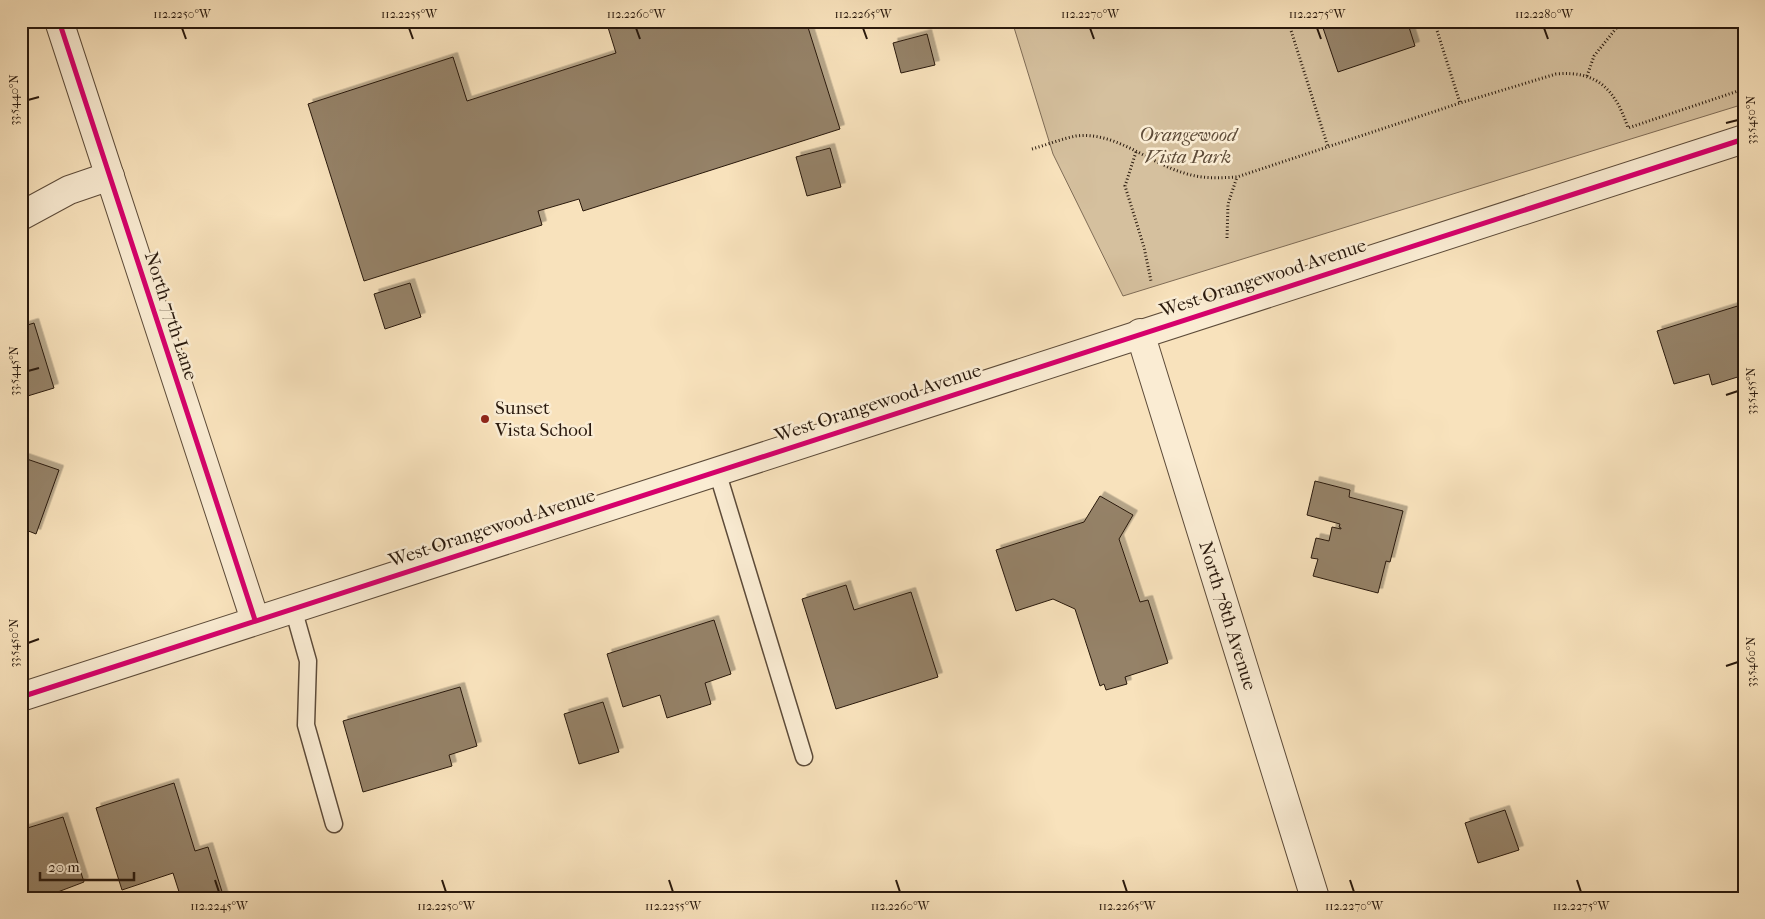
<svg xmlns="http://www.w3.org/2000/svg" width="1765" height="919" font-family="'IM FELL French Canon',serif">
	<defs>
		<filter id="shadow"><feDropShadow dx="4.5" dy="-4.5" stdDeviation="0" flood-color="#0004"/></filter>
	</defs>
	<rect width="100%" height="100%" fill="#f8e2bc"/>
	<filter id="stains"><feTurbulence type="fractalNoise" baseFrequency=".004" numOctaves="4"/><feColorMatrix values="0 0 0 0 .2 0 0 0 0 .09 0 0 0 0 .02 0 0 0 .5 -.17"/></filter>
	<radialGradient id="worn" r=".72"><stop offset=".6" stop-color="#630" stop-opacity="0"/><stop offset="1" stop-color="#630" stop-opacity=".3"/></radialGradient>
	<path fill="#d5c09e" stroke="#7f6c56" d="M1012,21H1744V104L1123,296L1053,154Z"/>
	<path fill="#958268" stroke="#29190d" filter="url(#shadow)" d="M606,21H806L840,129L583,211L579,199L538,211L542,225L364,281L308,104L453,57L467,101L616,53Z
		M1407,21L1415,46L1338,72L1321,22Z
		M927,34L935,65L901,73L893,43Z
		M830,148L841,187L807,196L796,157Z
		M410,283L421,317L385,329L374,294Z
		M1744,304V375L1712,385L1709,374L1674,384L1657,331Z
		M34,323L54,388L21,398V327Z
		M21,457L59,470L36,534L21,528Z
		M1315,481L1350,490L1349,497L1403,511L1390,562L1386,561L1378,593L1313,576L1318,559L1311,558L1316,538L1329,541L1332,527L1341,529V528L1339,527L1340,524L1307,515Z
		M1100,496L1133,515L1119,539L1140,602L1148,600L1168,663L1125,677L1127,684L1106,690L1104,684L1100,686L1075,609L1053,599L1016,611L996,550L1084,522Z
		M846,585L854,610L911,592L938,677L836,709L802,599Z
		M714,620L731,674L705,683L711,704L667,718L660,695L623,707L607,654Z
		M460,687L477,746L449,755L452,766L363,792L343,721Z
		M603,702L619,752L579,764L564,714Z
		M174,783L195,851L208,847L224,898H181L173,873L122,890L96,808Z
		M1505,810L1519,850L1478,863L1465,823Z
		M63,817L84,882L42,898H21V830Z"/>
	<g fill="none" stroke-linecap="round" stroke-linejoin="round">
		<defs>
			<path id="service" d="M717,471L804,757
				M293,608L308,661L306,725L334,824"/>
			<g id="minor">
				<path d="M59,21L255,620"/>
				<path d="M21,216L69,190L110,176"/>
				<path id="s1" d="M1140,333L1315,898"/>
			</g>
			<path id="tertiary" d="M21,697L1744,139"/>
		</defs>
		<use href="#service" stroke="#5d4b39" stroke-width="19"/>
		<use href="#minor" stroke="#5d4b39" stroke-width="30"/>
		<use href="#tertiary" stroke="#5d4b39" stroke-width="30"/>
		<path stroke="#29190d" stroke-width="3" stroke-dasharray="1 2.5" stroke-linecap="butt" d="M1288,21L1328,147
			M1434,21L1460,103
			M1587,76L1594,56L1622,21
			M1032,149C1046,145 1061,139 1076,136C1115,131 1149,163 1184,173C1202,179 1219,178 1237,177L1460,103L1556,74C1598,70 1616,91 1628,128L1744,89
			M1136,152L1125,186L1144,247L1151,281
			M1227,238L1228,204L1237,177"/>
		<use href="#service" stroke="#faecd3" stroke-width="16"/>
		<use href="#minor" stroke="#faecd3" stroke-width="28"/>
		<use href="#tertiary" stroke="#faecd3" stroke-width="28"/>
		<defs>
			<path id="cycleway" d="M59,21L255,620
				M21,697L1744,139"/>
		</defs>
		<use href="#cycleway" stroke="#faecd3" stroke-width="8"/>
		<use href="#cycleway" stroke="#d6006c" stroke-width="5"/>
	</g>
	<path fill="none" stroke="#29190d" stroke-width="2" d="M182,28L186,39M409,28L413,39M636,28L640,39M863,28L867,39M1090,28L1094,39M1317,28L1321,39M1544,28L1548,39M28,100L39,97M1726,123L1738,120M28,371L39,368M1726,395L1738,391M28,643L39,639M1726,666L1738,662M215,880L219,892M442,880L446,892M669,880L673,892M896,880L900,892M1123,880L1127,892M1350,880L1354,892M1577,880L1581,892"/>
	<circle fill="#8f2418" stroke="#faecd3" stroke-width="2" cx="485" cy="419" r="5"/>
	<g text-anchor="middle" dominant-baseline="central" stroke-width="5" stroke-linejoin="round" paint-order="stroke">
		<g font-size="19" font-style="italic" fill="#5d4b38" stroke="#faecd3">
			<text x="1188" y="135">Orangewood<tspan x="1188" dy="22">Vista Park</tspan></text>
		</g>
		<g font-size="19" fill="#29190d" stroke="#faecd3">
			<text transform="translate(1263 278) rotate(-18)">West Orangewood Avenue</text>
			<text transform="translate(171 316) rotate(72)">North 77th Lane</text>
			<text transform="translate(878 403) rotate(-18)">West Orangewood Avenue</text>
			<text transform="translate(492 528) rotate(-18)">West Orangewood Avenue</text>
			<text stroke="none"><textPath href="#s1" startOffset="296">North 78th Avenue</textPath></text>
		</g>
		<g font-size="19" fill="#29190d" stroke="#faecd3" text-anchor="start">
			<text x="495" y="408">Sunset<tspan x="495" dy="22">Vista School</tspan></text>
		</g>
	</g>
	<rect width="1765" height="919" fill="none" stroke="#f8e2bc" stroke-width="55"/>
	<path d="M40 872v8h94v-8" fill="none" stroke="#29190d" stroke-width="2.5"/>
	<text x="48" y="872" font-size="15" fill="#29190d" stroke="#faecd3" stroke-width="4" paint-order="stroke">20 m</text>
	<rect x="28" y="28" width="1710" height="864" fill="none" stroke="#29190d" stroke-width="2"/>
	<g font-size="12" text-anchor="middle" fill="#29190d">
		<text x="182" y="18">112.2250°W</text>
		<text x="409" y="18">112.2255°W</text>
		<text x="636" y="18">112.2260°W</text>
		<text x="863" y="18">112.2265°W</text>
		<text x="1090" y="18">112.2270°W</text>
		<text x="1317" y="18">112.2275°W</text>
		<text x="1544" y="18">112.2280°W</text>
		<text transform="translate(14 100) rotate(-90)" y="4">33.5440°N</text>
		<text transform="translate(1751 120) rotate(-90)" y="4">33.5450°N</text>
		<text transform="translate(14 371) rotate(-90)" y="4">33.5445°N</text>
		<text transform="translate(1751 391) rotate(-90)" y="4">33.5455°N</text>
		<text transform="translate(14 643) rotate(-90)" y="4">33.5450°N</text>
		<text transform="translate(1751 662) rotate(-90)" y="4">33.5460°N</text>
		<text x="219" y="910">112.2245°W</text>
		<text x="446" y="910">112.2250°W</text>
		<text x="673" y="910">112.2255°W</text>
		<text x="900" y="910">112.2260°W</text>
		<text x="1127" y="910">112.2265°W</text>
		<text x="1354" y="910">112.2270°W</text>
		<text x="1581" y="910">112.2275°W</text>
	</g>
	<rect width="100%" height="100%" filter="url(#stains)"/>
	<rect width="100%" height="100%" fill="url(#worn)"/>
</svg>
